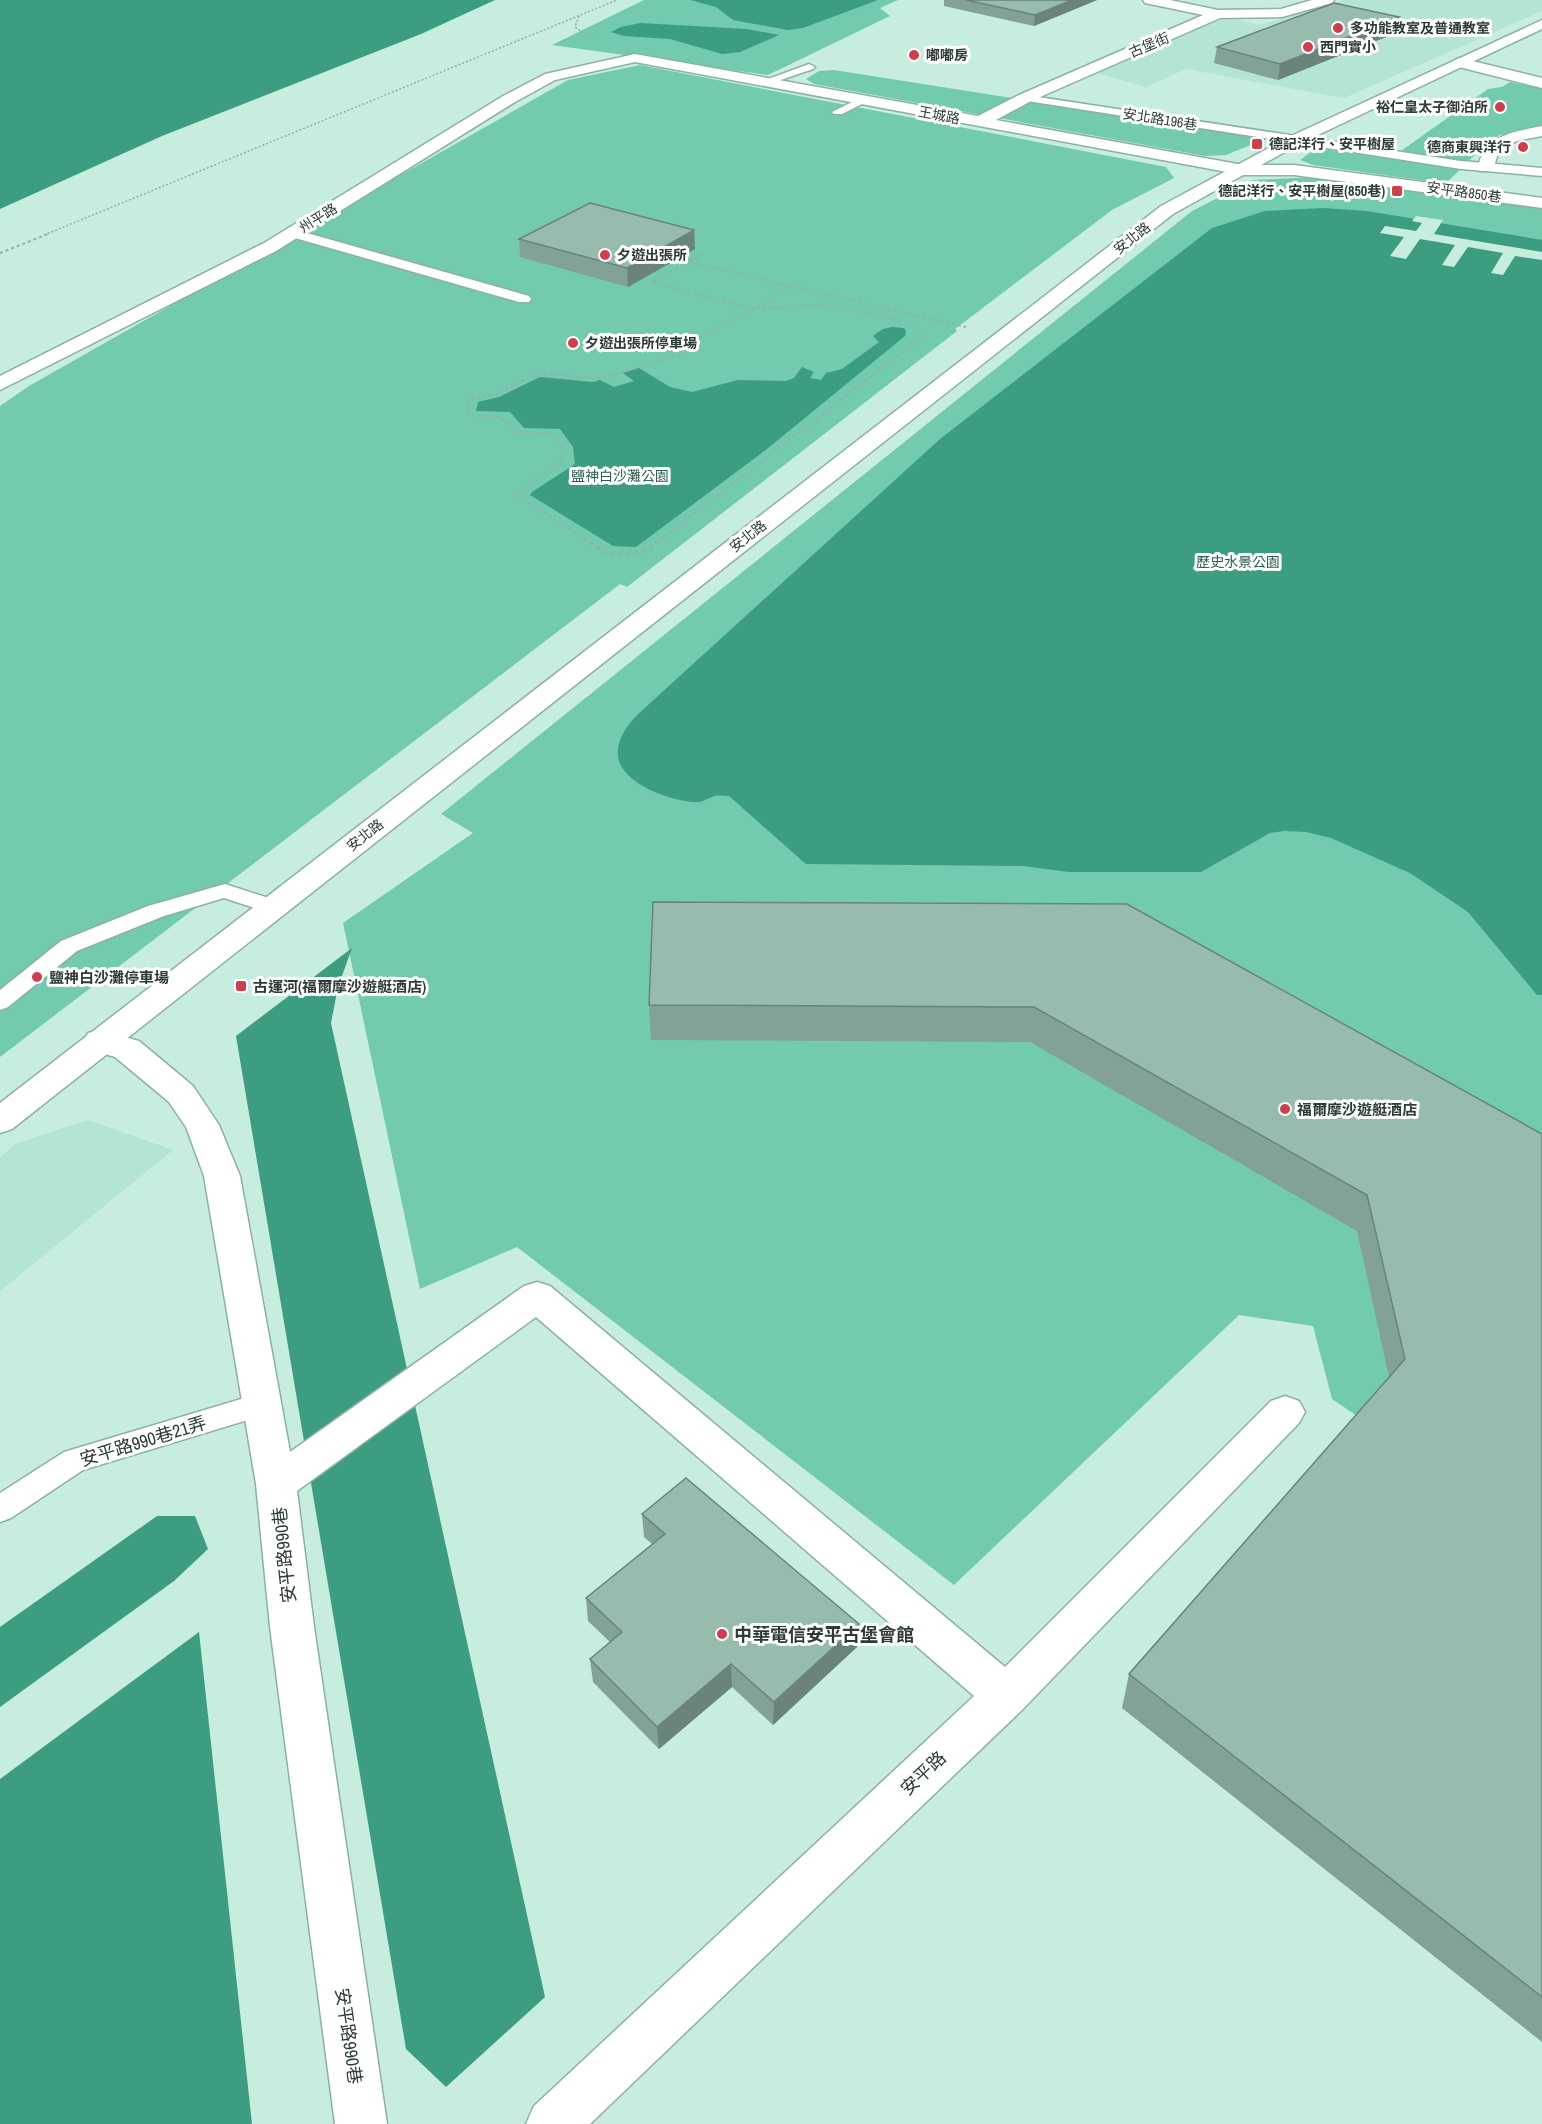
<svg xmlns="http://www.w3.org/2000/svg" width="1542" height="2124" font-family="'Archivo Narrow','Noto Sans TC',sans-serif">
	<rect width="100%" height="100%" fill="#c6edde"/>
	<path fill="#b4e4d2" d="M1344,0H1542V11L1344,98L1186,69L1146,87L1097,73L1216,21L1238,20L1260,25Z
		M88,1120L173,1150L0,1291V1157L15,1144Z"/>
	<path fill="#72cbae" d="M644,0H898L880,8L890,16L768,75L552,45Z
		M640,65L1166,167L1174,178L1112,210L955,329L957,331L627,587L620,584L0,1057V406L29,386L568,80Z
		M834,70L1252,136L1260,141L1226,155L1205,156L814,84L806,79L819,71Z
		M1510,82L1542,89V126L1537,130L1499,135L1467,162L1401,151L1488,89L1502,87Z
		M1323,149L1455,167L1461,169L1447,182H1434L1313,165L1300,160L1312,151Z
		M1315,177L1542,209V1443H1397L1332,1399L1313,1326L1239,1315L954,1585L517,1247L420,1289L343,923L473,833L441,814L1192,211L1253,180Z"/>
	<path fill="#3c9d80" d="M0,0H495L421,34L162,136L0,209Z
		M690,0H878L803,28L788,30L733,20L716,7Z
		M640,23L747,29L779,35L740,52L722,54L670,39L624,36L611,32L621,27Z
		M1323,208L1367,211L1542,240V995H1537L1468,912L1410,873L1331,838L1306,832L1284,831L1270,833L1201,872H1069L1023,866L806,864L729,796C725,796 719,795 715,796C707,798 703,803 694,802C671,801 622,784 618,757C616,741 626,727 636,716L940,439L1212,228L1265,211Z
		M892,327L904,328L906,331L905,336L767,449L636,547L613,546L530,495L532,492L575,464L573,447L560,429L524,428L510,412L476,411L478,402L499,397L540,377L593,382L600,380L614,387L634,381L623,373L639,368L670,387L692,392L738,380L786,381L794,378L802,367L814,372L810,378L821,380L826,373L842,369L879,342L873,336L883,329Z
		M352,948L338,987L331,1023L545,1997L446,2087L406,2049L236,1036Z
		M157,1516H195L208,1549L174,1581L0,1707V1627Z
		M199,1632L252,2124H0V1779Z"/>
	<path fill="#c6edde" d="M1416,216L1443,220L1434,234L1542,252V260L1515,256L1503,275L1491,273L1503,253L1468,247L1454,267L1442,265L1455,245L1420,239L1406,259L1390,256L1404,237L1380,233L1385,226L1416,231L1422,223L1412,221Z"/>
	<g fill="none" stroke-linecap="round" stroke-linejoin="round">
		<defs>
			<path id="lane" d="M809,64L815,67L813,69L766,85L760,82Z
				M1025,95L1461,161L1542,168V176L1461,169L1021,100V96Z
				M862,97L868,100L866,102L842,114H834L832,112Z
				M293,229L529,296L531,299L529,302H519L288,236L286,233L288,230Z
				M225,884L281,902L284,907L281,912L273,914L224,898L164,916L77,951L8,1007L0,1010V990L61,941L148,906Z
				M261,1393L271,1397L275,1405L271,1413L83,1470L11,1518L0,1522V1493L64,1452Z"/>
			<path id="street" d="M1143,0H1170L1218,10L1281,9L1312,0H1334L1332,3L1282,17L1220,18L1031,101L996,120L1243,165H1294L1542,198V208L1294,175H1243L635,62L555,80L515,102L276,251L0,390V376L264,243L503,96L545,74L635,54L978,116L1019,95L1203,15L1145,3Z
				M1460,58L1542,78V88L1455,66L1452,63L1455,60Z
				M1542,126V136C1528,139 1509,140 1500,152C1495,157 1496,165 1492,171H1480L1478,167C1485,135 1513,132 1542,126Z
				M100,1030L139,1041L193,1086L219,1125L240,1176L290,1452L524,1286L537,1282L550,1286L1005,1667L1271,1401L1285,1396L1299,1401L1305,1412L1299,1423L1022,1710L590,2124H526L534,2106L974,1696L536,1317L297,1491L314,1627L387,2124H335L270,1627L256,1484L204,1176L186,1127L169,1102L115,1057L88,1049L84,1041L88,1033Z"/>
			<path id="secondary" d="M1542,20V29L1301,143L1173,214L12,1129L0,1133V1103L1161,206L1289,137Z"/>
		</defs>
		<use href="#lane" stroke="#8cb1a3" stroke-width="3"/>
		<use href="#street" stroke="#8cb1a3" stroke-width="3"/>
		<use href="#secondary" stroke="#8cb1a3" stroke-width="3"/>
		<path stroke="#93b2a6" stroke-width="1.5" stroke-dasharray="2 2" stroke-linecap="butt" d="M579,16L575,27L594,40
			M44,235L617,0"/>
		<path stroke="#93b2a6" stroke-width="2" stroke-dasharray="3 3" stroke-linecap="butt" d="M689,252L702,255L688,262L966,327
			M0,253L48,234
			M688,262L652,282L752,309
			M752,309L790,286
			M586,540L515,494L563,462L562,448L552,433L516,432L501,417L468,415L469,400L496,394L539,373L600,379L681,354V346L752,309
			M660,540L923,336L912,324L832,304L752,309"/>
		<path stroke="#93b2a6" stroke-width="3" stroke-dasharray="4 4" stroke-linecap="butt" d="M583,538L606,553L644,552L662,538"/>
		<use href="#lane" fill="#fff" fill-rule="evenodd"/>
		<use href="#street" fill="#fff" fill-rule="evenodd"/>
		<use href="#secondary" fill="#fff" fill-rule="evenodd"/>
	</g>
	<path fill="#82a296" d="M944,0H1097L1034,26L944,6Z
		M1396,33L1278,80L1214,63L1217,47Z
		M694,230L695,249L628,287L520,257L519,239Z
		M653,902L1542,1134V2042L1122,1708L1129,1674L1389,1377L1357,1231L1030,1042L651,1040L649,1005Z
		M642,1514L857,1647L773,1725L732,1687L659,1749L593,1682L590,1659L610,1642L588,1621L586,1598L652,1544L644,1537Z"/>
	<path fill="#6a847a" d="M1072,0H1097L1034,26L1035,15Z
		M1399,17L1396,33L1278,80L1280,64Z
		M694,230L695,249L628,287L627,268Z
		M859,1624L857,1647L773,1725L774,1702Z
		M731,1664L732,1687L659,1749L657,1727Z"/>
	<path fill="#97bcae" stroke="#6a847a" stroke-width="1.5" d="M966,0H1072L1035,15Z
		M1334,3L1399,17L1280,64L1217,47Z
		M590,203L694,230L627,268L519,239Z
		M653,902L1127,904L1542,1134V1997L1129,1674L1405,1359L1367,1195L1034,1007L649,1005Z
		M686,1478L859,1624L774,1702L731,1664L657,1727L590,1659L622,1632L586,1598L665,1534L642,1514Z"/>
	<g fill="#cf3f4b" stroke="#fff" stroke-width="2">
		<circle cx="1338" cy="28" r="6"/>
		<circle cx="1308" cy="47" r="6"/>
		<circle cx="914" cy="55" r="6"/>
		<circle cx="1500" cy="107" r="6"/>
		<rect x="1251" y="138" width="12" height="12" rx="3"/>
		<circle cx="1523" cy="147" r="6"/>
		<rect x="1391" y="185" width="12" height="12" rx="3"/>
		<circle cx="605" cy="255" r="6"/>
		<circle cx="573" cy="343" r="6"/>
		<circle cx="37" cy="977" r="6"/>
		<rect x="235" y="980" width="12" height="12" rx="3"/>
		<circle cx="1285" cy="1109" r="6"/>
		<circle cx="722" cy="1634" r="6"/>
	</g>
	<g text-anchor="middle" dominant-baseline="central" stroke-width="6" stroke-linejoin="round" paint-order="stroke">
		<g font-size="14" font-weight="bold" fill="#2d3c36" stroke="#fff" text-anchor="start">
			<text x="1350" y="28">多功能教室及普通教室</text>
			<text x="1320" y="47">西門實小</text>
			<text x="926" y="55">嘟嘟房</text>
			<text x="1488" y="107" text-anchor="end">裕仁皇太子御泊所</text>
			<text x="1269" y="144">德記洋行、安平樹屋</text>
			<text x="1511" y="147" text-anchor="end">德商東興洋行</text>
			<text x="1385" y="191" text-anchor="end">德記洋行、安平樹屋(850巷)</text>
			<text x="617" y="255">夕遊出張所</text>
			<text x="585" y="343">夕遊出張所停車場</text>
		</g>
		<g font-size="14" fill="#2d3c36" stroke="#fff">
			<text transform="translate(1149 45) rotate(-23)">古堡街</text>
			<text transform="translate(939 115) rotate(11)">王城路</text>
			<text transform="translate(1160 119) rotate(9)">安北路196巷</text>
			<text transform="translate(1464 192) rotate(8)">安平路850巷</text>
			<text transform="translate(318 218) rotate(-32)">州平路</text>
			<text transform="translate(1132 238) rotate(-38)">安北路</text>
			<text transform="translate(748 536) rotate(-38)">安北路</text>
			<text transform="translate(365 835) rotate(-38)">安北路</text>
		</g>
		<g font-size="14" fill="#2b5f4f" stroke="#fff">
			<text x="620" y="476">鹽神白沙灘公園</text>
			<text x="1238" y="562">歷史水景公園</text>
		</g>
		<g font-size="15" font-weight="bold" fill="#2d3c36" stroke="#fff" text-anchor="start">
			<text x="49" y="977">鹽神白沙灘停車場</text>
			<text x="253" y="986">古運河(福爾摩沙遊艇酒店)</text>
			<text x="1297" y="1109">福爾摩沙遊艇酒店</text>
		</g>
		<g font-size="18" fill="#2d3c36" stroke="#fff">
			<text transform="translate(143 1441) rotate(-17)">安平路990巷21弄</text>
			<text transform="translate(284 1555) rotate(-96)">安平路990巷</text>
			<text transform="translate(923 1773) rotate(-43)">安平路</text>
			<text transform="translate(349 2036) rotate(82)">安平路990巷</text>
		</g>
		<g font-size="18" font-weight="bold" fill="#2d3c36" stroke="#fff" text-anchor="start">
			<text x="734" y="1634">中華電信安平古堡會館</text>
		</g>
	</g>
</svg>
